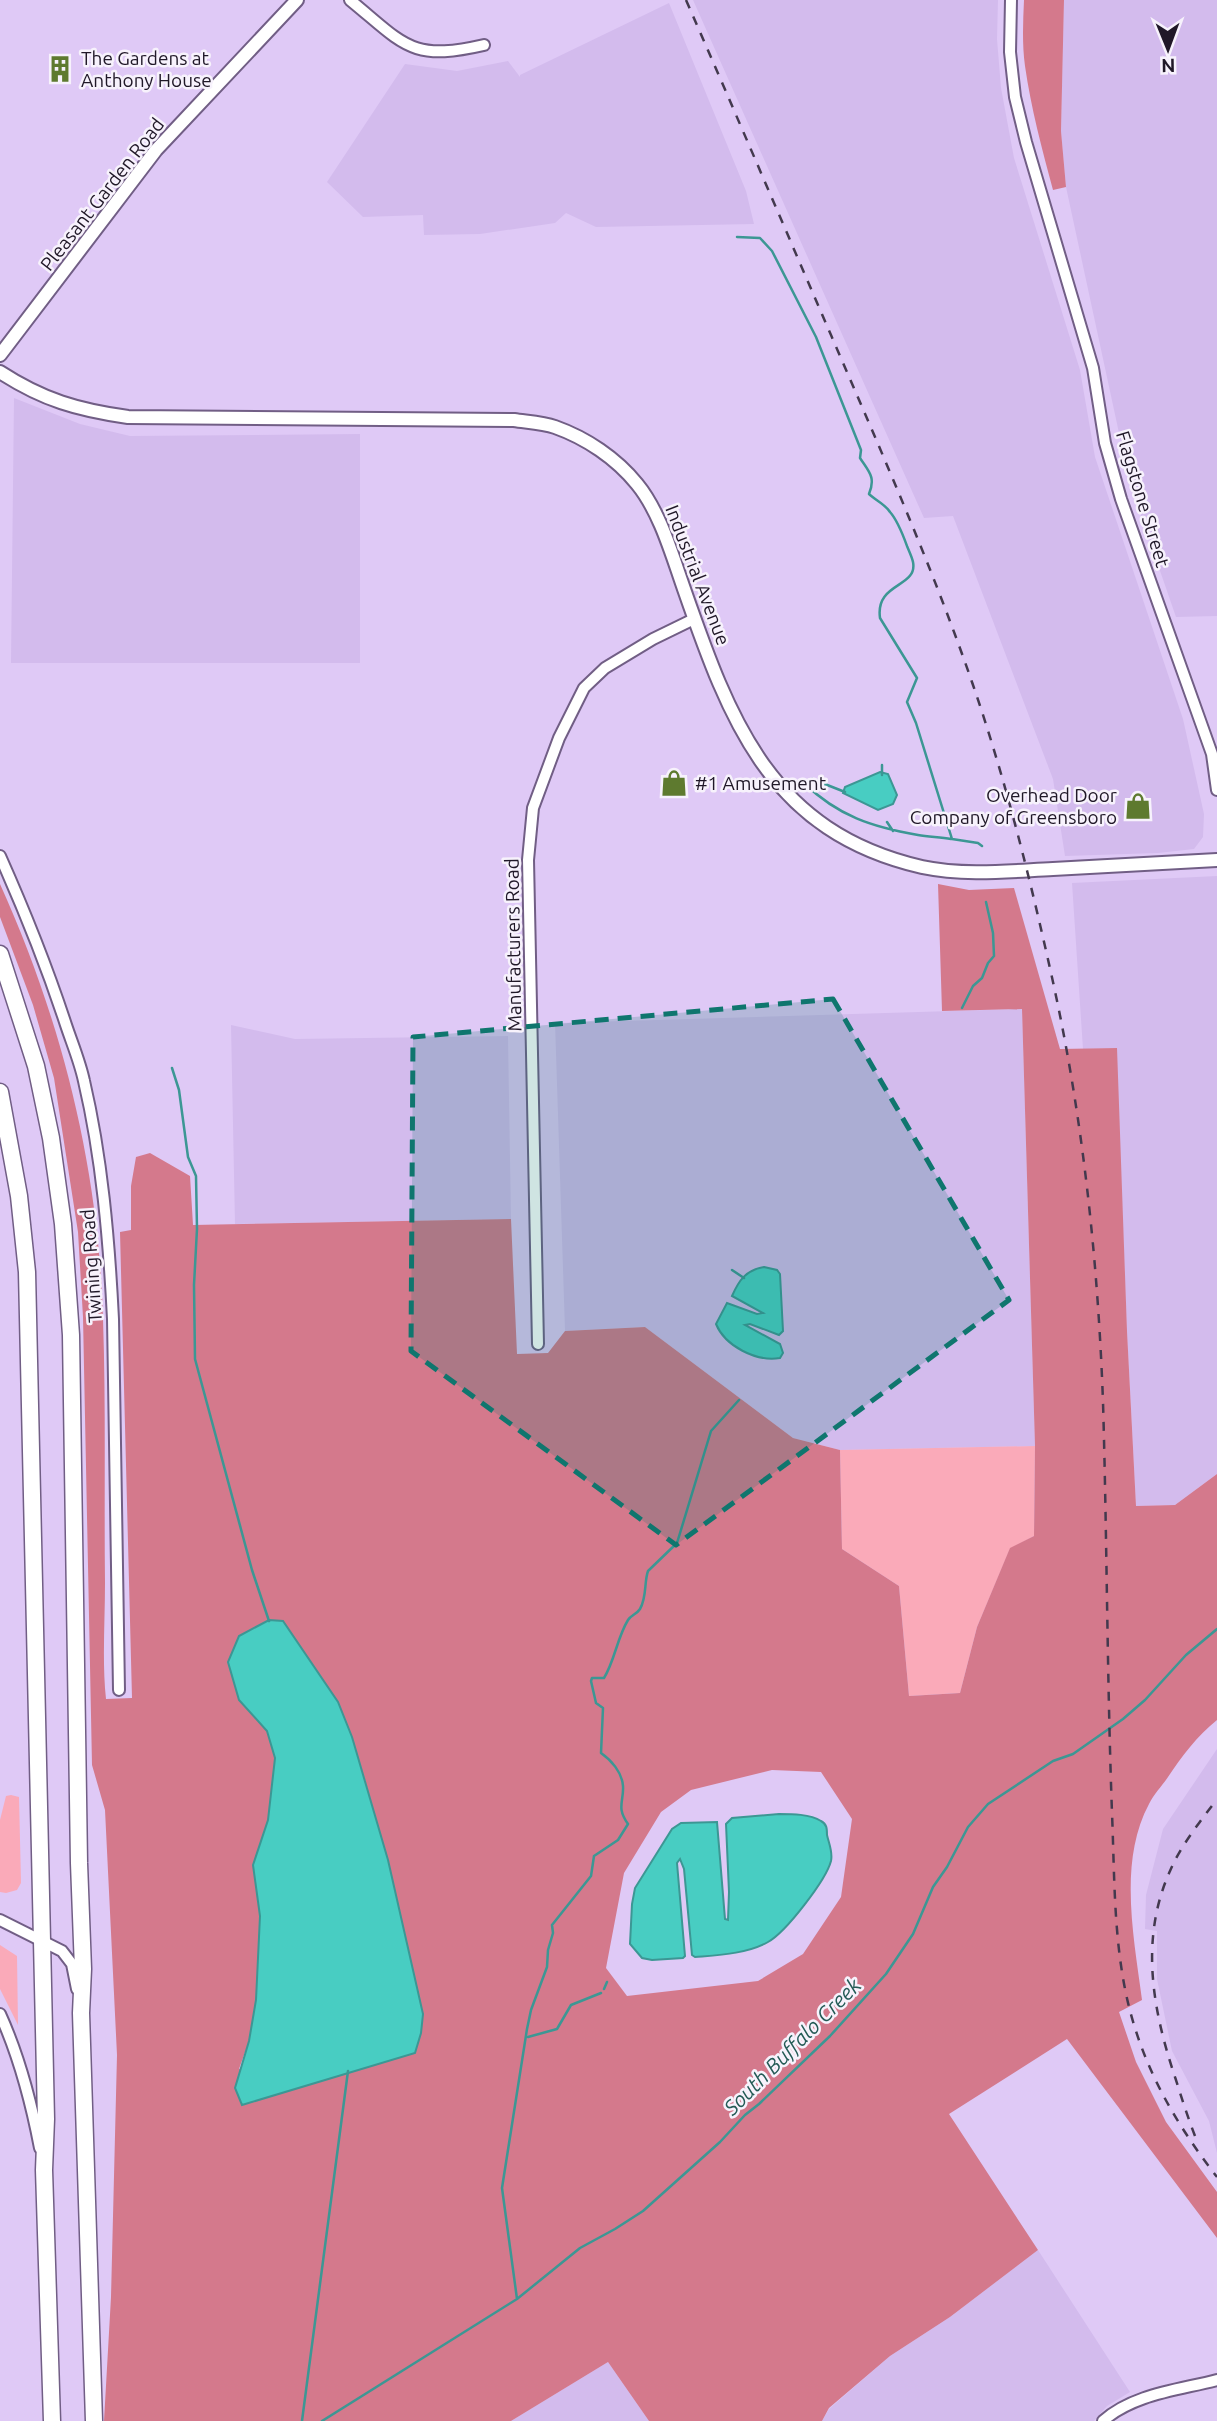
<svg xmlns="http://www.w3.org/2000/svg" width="1217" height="2421" font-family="Ubuntu,sans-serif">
	<rect width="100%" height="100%" fill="#dfc9f6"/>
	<path fill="#d3bbed" d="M693,0H998L997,39L1001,88L1014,158L1080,370L1095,457L1183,719L1204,814L1203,837L1194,849L1158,853L1065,856L1053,779L953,516L924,518Z
		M1064,0H1217V616L1176,617L1130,484L1066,187L1061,131Z
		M669,3L746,191L754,224L596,227L566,213L555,223L480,234L424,235L423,215L363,217L327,182L405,64L457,71L508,61L520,77V75Z
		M14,398L80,424L130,436L360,434V663H11Z
		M1217,876V1474L1175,1505L1136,1506L1127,1331L1116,1048L1083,1049L1072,883Z
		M1022,1009L1035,1446L840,1450L793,1438L645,1327L565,1331L555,1023Z
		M231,1025L295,1039L508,1036L511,1219L235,1224Z
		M1217,1749V2153L1209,2121L1172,2051L1157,1979V1931L1145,1929L1146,1895L1163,1829Z
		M1038,2250L1130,2392L1107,2406L1094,2421H822L829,2409L890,2356L950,2317Z
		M608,2362L649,2421H511Z"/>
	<path fill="#faaab9" d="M1035,1446L1034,1536L1010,1549L977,1627L960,1693L909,1696L899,1586L842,1549L840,1450Z
		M11,1795L19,1797L21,1883L17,1890L6,1893L0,1892V1820L6,1796Z
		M0,1945L17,1956L18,2025L0,1989Z"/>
	<path fill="#d4798c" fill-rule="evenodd" d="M1024,0H1064L1061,131L1066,187L1053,190C1042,149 1031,108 1025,66C1022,44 1023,22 1024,0Z
		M0,884C62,1021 99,1169 103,1319C106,1407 104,1495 105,1583C105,1621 102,1662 106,1699L132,1698L120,1232L131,1230V1186L136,1157L150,1153L190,1176L193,1225L511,1219L517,1354L548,1353L565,1331L645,1327L793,1438L840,1450L842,1549L899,1586L909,1696L960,1693L977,1627L1010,1548L1034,1536L1035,1446L1022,1009L942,1011L938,884L969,890L1014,888L1060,1049L1117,1048L1127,1331L1136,1506L1175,1505L1217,1474V1720C1197,1736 1182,1756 1168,1777C1162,1786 1154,1794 1149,1804C1118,1862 1134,1938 1142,2000L1119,2012L1136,2062L1166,2122L1217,2192V2238L1067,2039L949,2114L1038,2250L950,2317L890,2356L829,2408L822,2421H649L608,2362L511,2421H104L111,2297L117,2055L105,1810L92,1765L83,1317L78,1232L54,1078L33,1005L0,917ZM338,1702C369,1778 386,1859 404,1939C411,1971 424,1999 421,2033L239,2069L249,2041L256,2000L260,1916L253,1865L268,1820L275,1758L267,1731ZM772,1770L821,1772L852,1819L841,1897L803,1954L758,1981L627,1996L606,1968L624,1873L661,1812L691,1790Z"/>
	<path fill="#48cdc2" stroke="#3c9794" stroke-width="2" d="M880,772L888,774L897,795L893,804L878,810L843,793L845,787Z
		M764,1267L777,1270L780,1274L783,1331L779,1335L750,1324L745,1325L780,1344L783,1353L780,1358C756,1362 725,1346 716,1324L727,1303L757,1314L763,1313L732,1296C739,1280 746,1270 764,1267Z
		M269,1620L283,1621L338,1702L352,1737L388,1860L423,2014L421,2033L415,2053L242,2105L235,2088L249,2041L256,2000L260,1916L253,1865L268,1820L275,1758L267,1731L239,1700L228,1662L239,1636Z
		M779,1814C792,1814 810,1814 821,1821C827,1824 827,1829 827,1835C829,1844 833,1852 831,1861C826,1880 786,1932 768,1942C746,1954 719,1955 695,1957L692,1955L684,1869L680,1859L677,1863L685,1956L683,1958L652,1960L642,1958L630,1944L632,1904L635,1888L672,1829L681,1823L717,1822L725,1919L728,1920L729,1892L726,1824L732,1818Z"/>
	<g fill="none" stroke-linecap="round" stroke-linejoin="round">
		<path stroke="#3c9794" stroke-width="2.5" d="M737,237L760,238L772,251L816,337L861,450L860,458C869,472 876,477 869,494C875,500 885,504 890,512C898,521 903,535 907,546C909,551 912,557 913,562C918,588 875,582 880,618L917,678L907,702L916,723L952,839L978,843L982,846
			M882,765V775
			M812,779L845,792
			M804,783C838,816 872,827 918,835C929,837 940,837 951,839
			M887,822L893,831
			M962,1008L973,986L982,978L988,963L994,956L993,933L986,902
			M172,1068L179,1090L188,1157L196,1176L197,1229L194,1285L195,1359L252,1570L269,1621
			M732,1270L744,1278
			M604,1989L607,1982
			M528,2037L557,2029L571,2005L601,1993
			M517,2299L502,2188L527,2029L531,2010L547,1967L548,1950L553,1933L552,1925L591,1876L594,1856L618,1840L628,1824C616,1807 624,1802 623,1786C622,1772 611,1760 601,1753L603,1708L596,1703L591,1681L592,1678H604C615,1660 617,1638 628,1620C631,1615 637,1614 640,1609C647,1597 644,1582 648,1571L677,1543L711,1431L739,1400
			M302,2421L348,2071
			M322,2421L517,2299L580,2248L615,2229L643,2211L720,2142L745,2115L759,2104L830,2036L886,1974L913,1934L933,1887L947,1867L968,1827L988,1804L1053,1761L1073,1754L1123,1719L1145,1700L1186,1655L1217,1629"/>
		<defs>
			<path id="minor" d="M350,0C404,44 410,62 484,45
				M1011,0L1010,52L1015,97L1026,142L1093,368L1105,443L1121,499L1212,754L1217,790
				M0,856C25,912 47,967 66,1025C72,1043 80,1062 84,1081C102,1158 109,1239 113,1319L119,1690
				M538,1344L528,860L533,808L559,738L584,688L605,668L653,639L694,619
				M0,1920L62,1951L72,1964L77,1989
				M0,2014C20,2058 31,2101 40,2148
				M1103,2421C1133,2394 1179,2390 1217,2380"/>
			<path id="major" d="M0,355L156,150L297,0
				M0,372C43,400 78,410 128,417L514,420C527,422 543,423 555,427C586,438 616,458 637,484C660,512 672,555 684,589C730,721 770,832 922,867C965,876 1010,871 1053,869C1108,866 1162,863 1217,860"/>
			<path id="highway" d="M0,954L36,1066L51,1138L63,1224L71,1335L79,1863L83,1969L81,2013L94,2421
				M0,1092L19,1196L27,1272L46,2119L44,2170L52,2421"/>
		</defs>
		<use href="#minor" stroke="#715e85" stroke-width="14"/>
		<use href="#major" stroke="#715e85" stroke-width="16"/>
		<use href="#highway" stroke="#715e85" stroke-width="19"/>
		<use href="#minor" stroke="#fff" stroke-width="10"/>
		<use href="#major" stroke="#fff" stroke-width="12"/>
		<use href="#highway" stroke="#fff" stroke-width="16"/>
		<path stroke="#43394e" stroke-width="2.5" stroke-dasharray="9 9" stroke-linecap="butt" d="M686,0C735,112 783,224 831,335C881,451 932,566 973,685C1006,781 1031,882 1053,982C1083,1119 1098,1262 1103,1402C1107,1539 1107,1676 1112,1813C1115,1885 1113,1959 1135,2028C1152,2083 1182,2132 1217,2177
			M1195,2136C1188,2118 1182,2099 1176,2080C1153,2012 1139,1940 1170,1871C1181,1845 1200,1822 1217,1799"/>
	</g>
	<path fill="#0f766e" fill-opacity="0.2" stroke="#0f766e" stroke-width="5" stroke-dasharray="14 9" stroke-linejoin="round" d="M833,999L1009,1300L676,1545L411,1351L413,1037Z"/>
	<defs>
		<symbol id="building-bare" viewBox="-9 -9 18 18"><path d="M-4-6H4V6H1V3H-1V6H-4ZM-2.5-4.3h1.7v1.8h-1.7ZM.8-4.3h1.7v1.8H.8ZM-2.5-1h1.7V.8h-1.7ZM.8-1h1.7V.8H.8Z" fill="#5e7a2f" stroke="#f7f2fc" stroke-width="2.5" paint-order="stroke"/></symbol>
		<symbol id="shop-bare" viewBox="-9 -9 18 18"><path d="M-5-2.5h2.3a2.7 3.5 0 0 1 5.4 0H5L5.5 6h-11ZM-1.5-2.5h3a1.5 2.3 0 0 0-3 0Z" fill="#5e7a2f" stroke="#f7f2fc" stroke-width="2.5" paint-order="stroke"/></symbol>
	</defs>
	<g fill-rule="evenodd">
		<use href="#building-bare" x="41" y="50" width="38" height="38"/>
		<use href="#shop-bare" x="655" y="764" width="38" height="38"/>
		<use href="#shop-bare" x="1119" y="787" width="38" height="38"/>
	</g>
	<g text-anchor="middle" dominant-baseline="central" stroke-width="5" stroke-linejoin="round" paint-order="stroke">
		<g font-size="19" fill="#201828" stroke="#f7f2fc" text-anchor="start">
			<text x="81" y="58">The Gardens at<tspan x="81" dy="22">Anthony House</tspan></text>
			<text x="695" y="783">#1 Amusement</text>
			<text x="1117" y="795" text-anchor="end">Overhead Door<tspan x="1117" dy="22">Company of Greensboro</tspan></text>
		</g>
		<g font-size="19" fill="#201828" stroke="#f7f2fc">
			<text transform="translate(102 194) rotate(-52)">Pleasant Garden Road</text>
			<text transform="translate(1143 499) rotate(73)">Flagstone Street</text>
			<text transform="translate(698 575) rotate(69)">Industrial Avenue</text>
			<text transform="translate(513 945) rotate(-91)">Manufacturers Road</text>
			<text transform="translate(91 1266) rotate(-94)">Twining Road</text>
		</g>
		<g font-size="21" font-style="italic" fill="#245b56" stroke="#f7f2fc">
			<text transform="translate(792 2046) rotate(-45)">South Buffalo Creek</text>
		</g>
	</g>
	<g transform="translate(1168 49) rotate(179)" stroke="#f7f2fc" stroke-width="5" paint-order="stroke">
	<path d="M0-5L12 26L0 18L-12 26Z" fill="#201828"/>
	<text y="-10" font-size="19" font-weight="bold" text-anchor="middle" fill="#201828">N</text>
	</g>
</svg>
